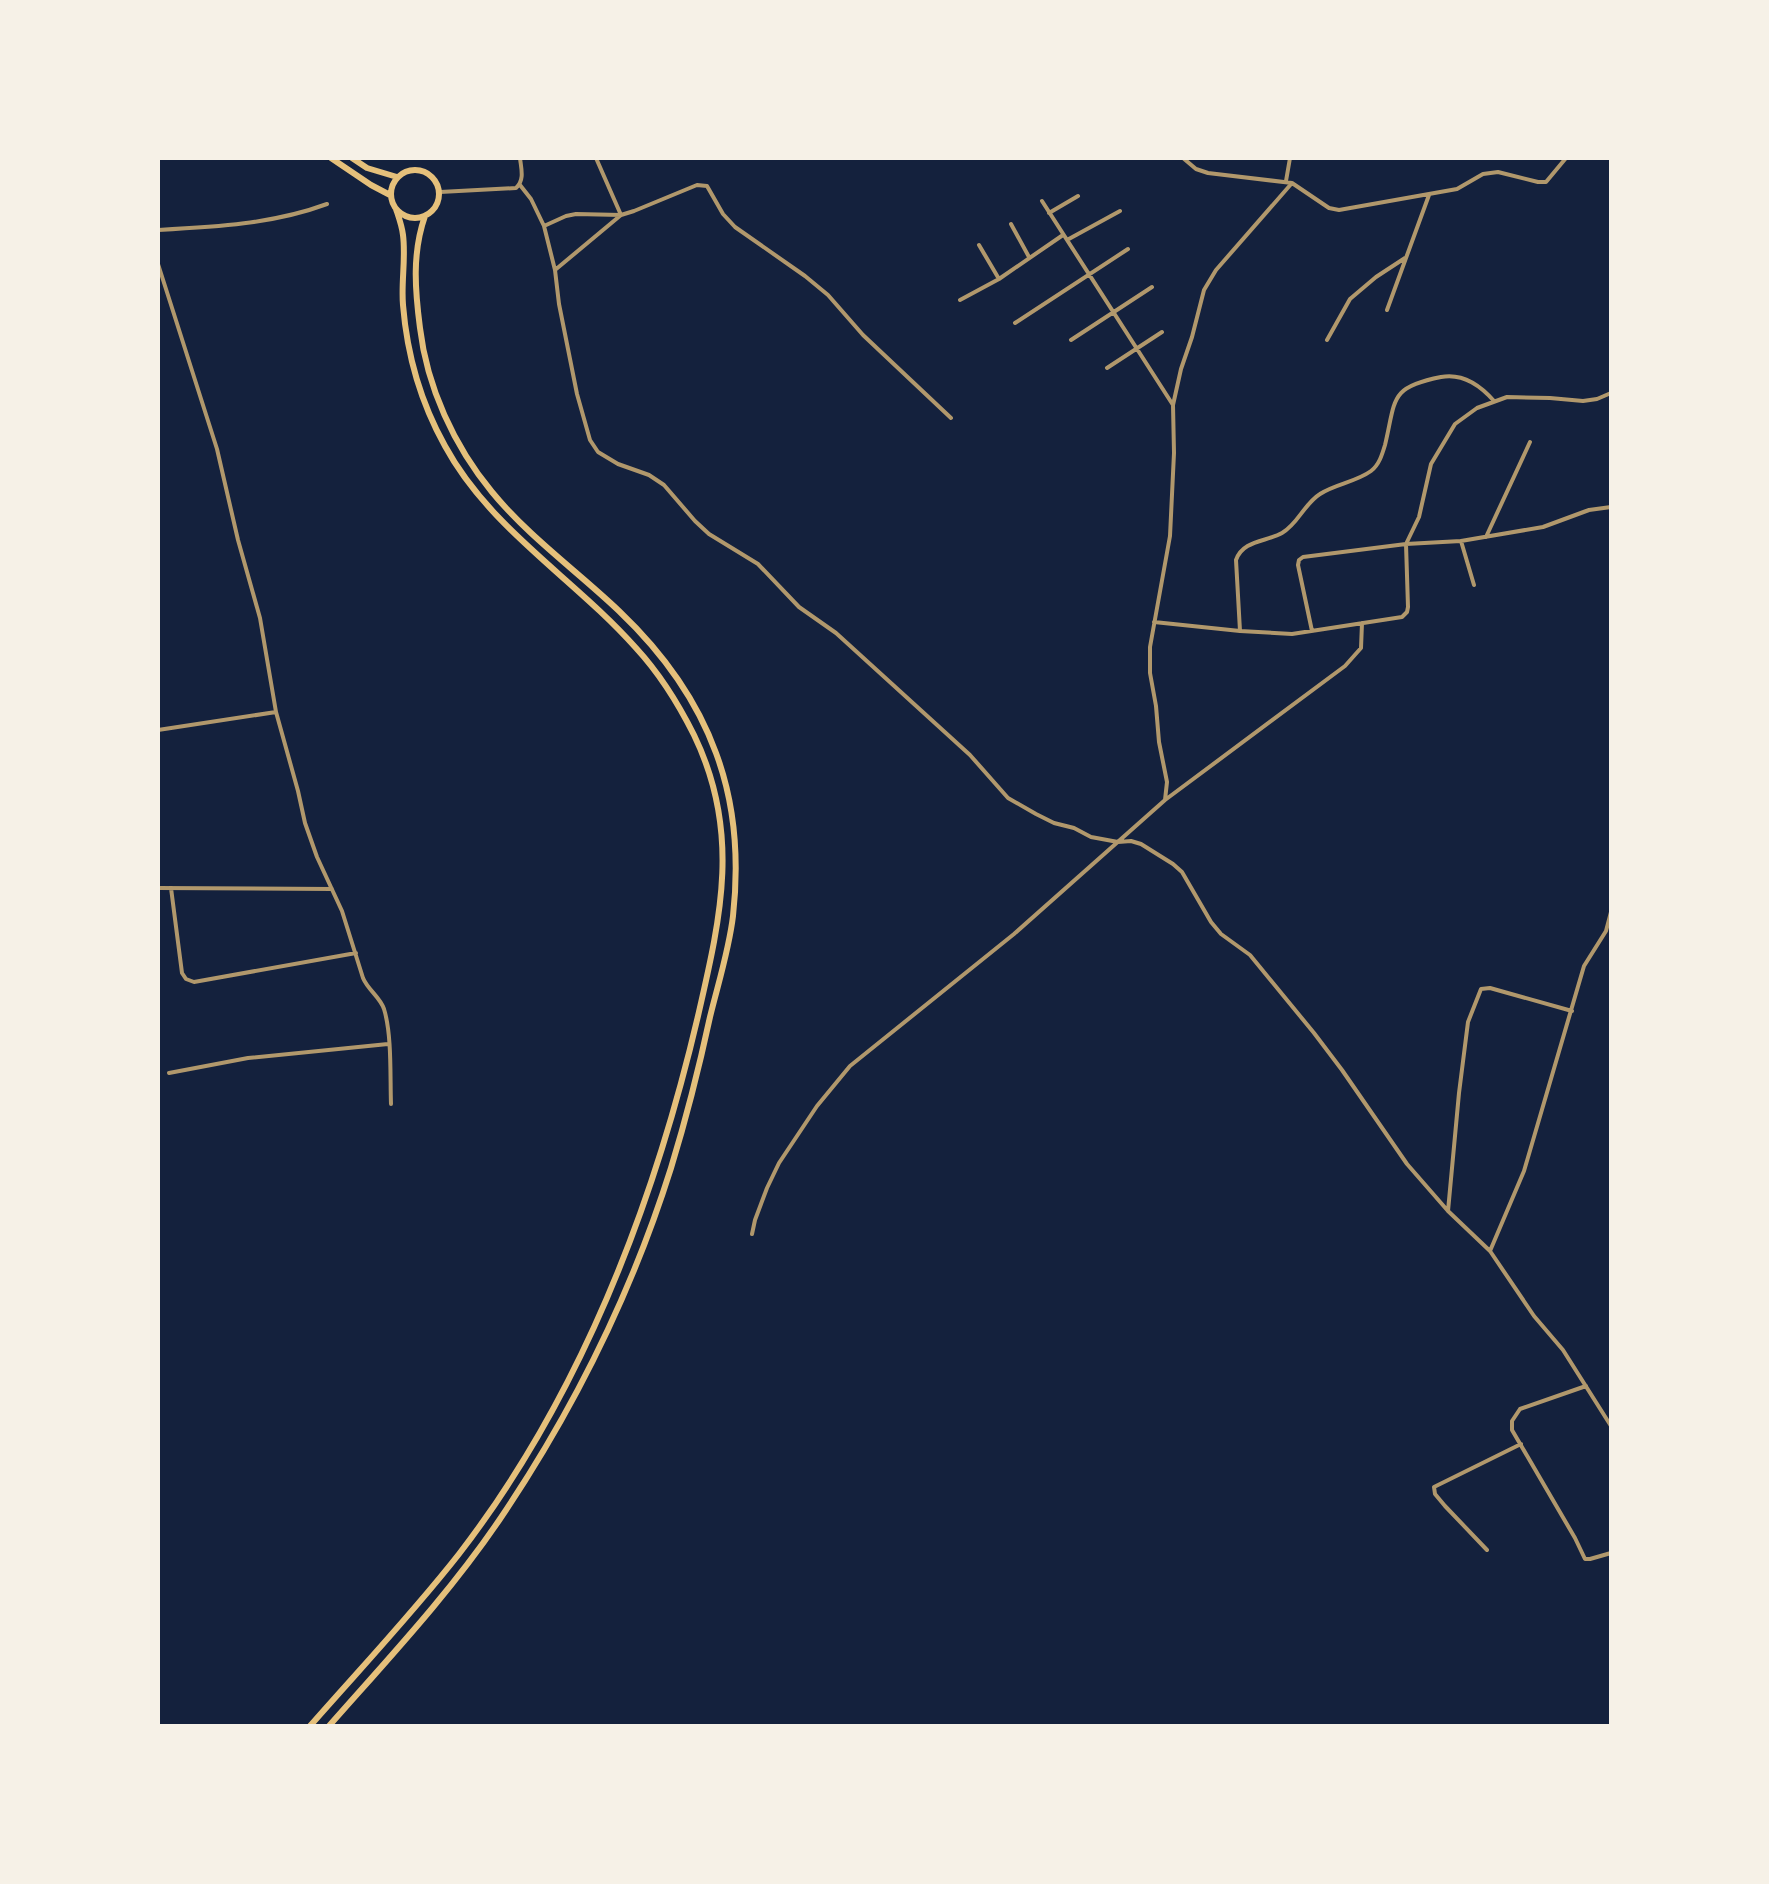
<svg xmlns="http://www.w3.org/2000/svg" width="1769" height="1884" font-family="Inter,sans-serif">
	<rect width="100%" height="100%" fill="#14213d"/>
	<g fill="none" stroke-linecap="round" stroke-linejoin="round">
		<path stroke="#b1986c" stroke-width="4" d="M1183,158L1196,169L1208,173L1292,183L1329,208L1339,210L1457,189L1483,174L1498,172L1538,182H1546L1566,158
			M1286,181L1290,158
			M520,185L531,199L544,226L555,270L559,304L577,394L590,440L598,452L618,464L649,475L664,485L695,521L709,534L758,564L799,607L836,633L970,755L1008,798L1036,814L1054,823L1074,828L1091,837L1118,842L1131,841L1141,844L1173,864L1182,872L1211,922L1221,934L1250,955L1314,1033L1342,1070L1407,1164L1448,1211L1490,1251L1534,1316L1563,1350L1611,1426
			M440,192L516,188C525,180 521,168 520,158
			M1042,201L1173,405
			M1049,213L1078,196
			M1011,224L1029,257
			M544,226L566,216L576,214L621,215L634,211L697,185L707,186L723,214L735,227L805,276L828,295L863,335L951,418
			M158,230C215,227 273,224 327,204
			M1067,240L1120,211
			M979,245L999,279
			M158,264L217,449L238,540L260,618L276,712L298,791L305,823L317,857L342,911L363,978C368,990 380,997 384,1009C392,1035 390,1076 391,1104
			M555,270L621,215L596,158
			M960,300L999,279L1063,235
			M1387,310L1429,195
			M1015,323L1128,249
			M1071,340L1152,287
			M1327,340L1350,299L1376,277L1405,258
			M1107,368L1162,332
			M1486,537L1530,442
			M1461,541L1474,585
			M1154,622L1240,631L1292,634L1402,617L1407,612L1408,607L1406,544L1419,517L1431,464L1455,424L1477,408L1507,397L1550,398L1583,401L1597,399L1611,393
			M1240,631L1236,560C1243,540 1266,542 1282,533C1298,524 1304,504 1320,494C1335,484 1356,482 1371,471C1379,465 1382,455 1385,445C1396,399 1389,387 1441,377C1462,373 1480,385 1494,401
			M1312,631L1298,565L1299,560L1303,557L1406,544L1461,541L1543,527L1589,510L1611,507
			M158,730L276,712
			M1165,800L1345,666L1361,648L1362,623
			M158,888L332,889
			M171,888L182,973L186,979L194,982L356,953
			M169,1073L248,1058L388,1044
			M1448,1211L1459,1093L1468,1022L1481,989L1490,988L1572,1011
			M752,1234L755,1220L767,1188L779,1163L817,1106L850,1066L1014,934L1165,800L1167,782L1159,742L1156,706L1150,673V647L1170,536L1174,453L1173,405L1181,369L1192,337L1204,290L1216,270L1292,183
			M1490,1251L1524,1171L1584,966L1606,931L1611,912
			M1586,1386L1520,1409L1512,1421V1430L1575,1538L1585,1559H1590L1611,1553
			M1487,1550L1445,1506L1435,1494L1434,1487L1521,1444"/>
		<path stroke="#e5c07b" stroke-width="6" d="M331,158L371,185L390,195
			M352,158L367,168L397,177
			M391 194a24 24 0 1 1 48 0a24 24 0 1 1-48 0Z
			M310,1726C360,1669 412,1614 459,1554C580,1397 653,1208 698,1016C721,916 741,832 694,735C678,703 660,674 636,648C574,578 490,529 445,446C421,403 407,354 403,305C401,282 406,258 403,235C402,226 399,218 396,209
			M329,1726C388,1659 450,1593 500,1519C573,1411 632,1292 671,1168C686,1119 699,1068 710,1017C718,984 729,950 733,916C739,862 735,804 716,753C696,698 661,651 619,611C577,571 529,537 492,492C454,446 427,387 420,328C415,290 412,253 425,216"/>
	</g>
	<rect width="1769" height="1884" fill="none" stroke="#f6f1e7" stroke-width="320"/>
</svg>
